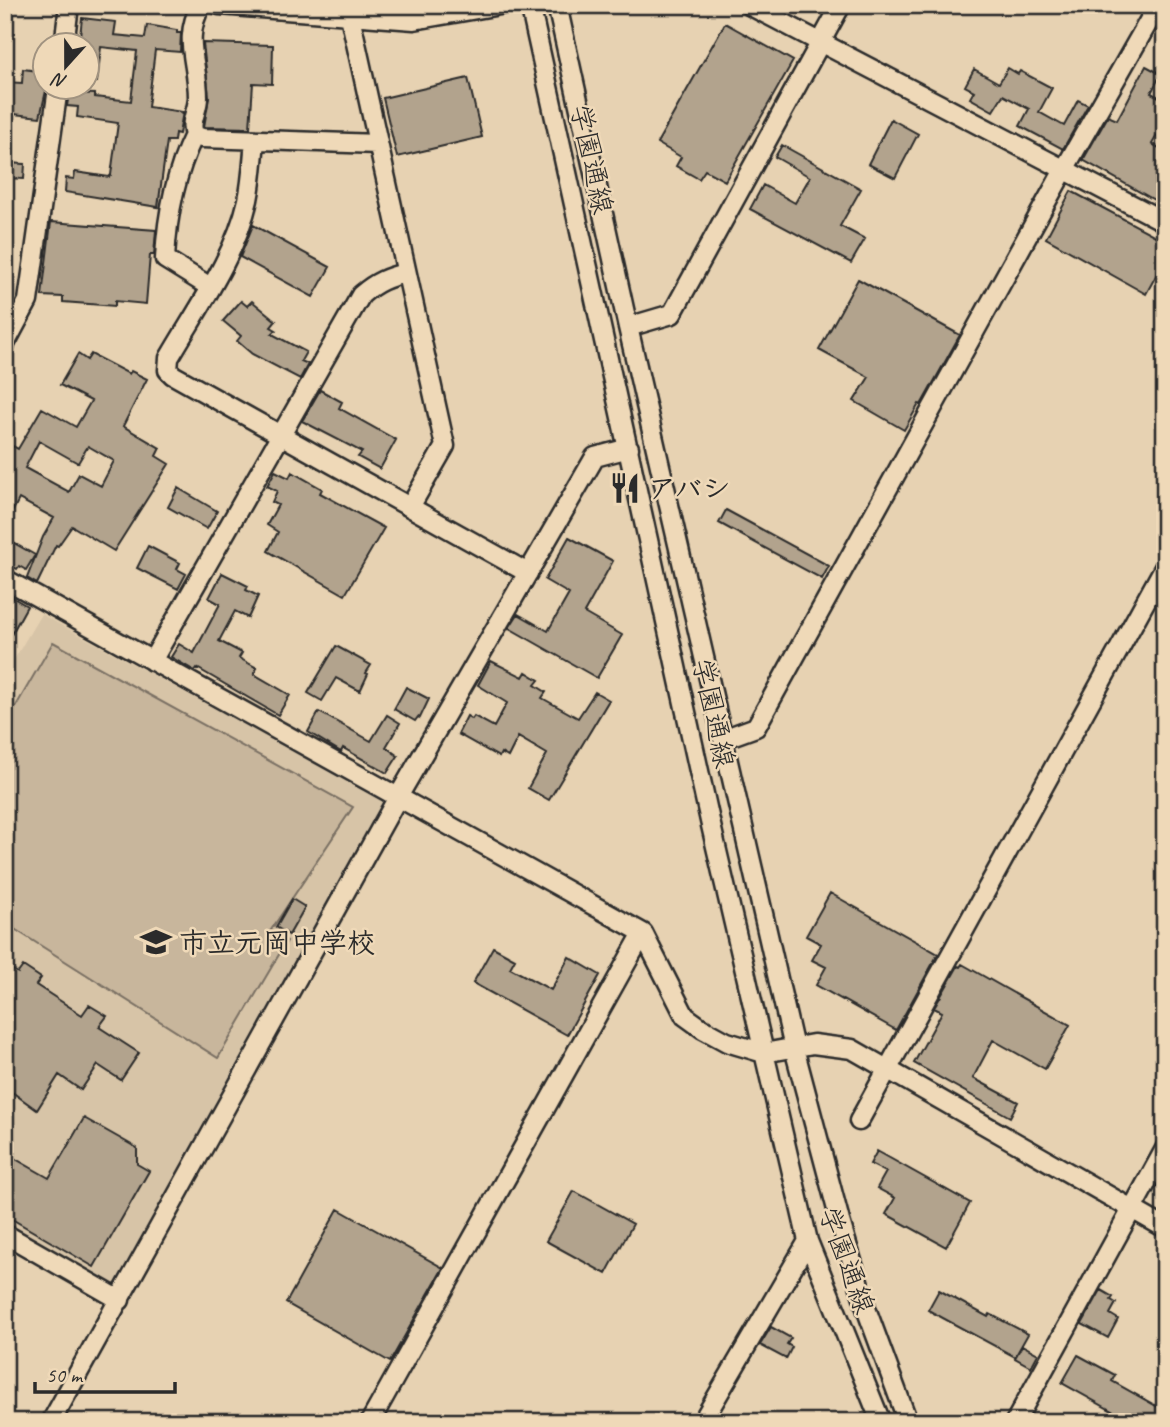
<svg xmlns="http://www.w3.org/2000/svg" width="1170" height="1427" font-family="Caveat,'Klee One',sans-serif">
	<rect width="100%" height="100%" fill="#e7d2b2"/>
	<filter id="ink" filterUnits="userSpaceOnUse"><feTurbulence type="fractalNoise" baseFrequency=".0143" numOctaves="2"/><feDisplacementMap in="SourceGraphic" scale="14" xChannelSelector="R" yChannelSelector="G"/><feConvolveMatrix kernelMatrix="1 2 1 2 8 2 1 2 1" color-interpolation-filters="sRGB"/></filter>
	<g filter="url(#ink)">
		<path fill="#d7c4a7" d="M41,614L381,799L383,806L116,1289L5,1228V675Z"/>
		<path fill="#c8b69c" stroke="#7a7064" stroke-width="2" d="M53,642L353,807L271,930L287,941L218,1058L5,923V725Z"/>
		<path fill="#b2a38d" stroke="#2b2b2b" stroke-width="2" fill-rule="evenodd" d="M82,18L116,22L114,35L145,38L147,25L177,30V33H181L180,52L155,50L148,107L183,112L179,134L175,133L174,141H167L158,207L65,192L66,178L74,179L75,172L109,177L111,175L118,123L77,117L78,107L67,106L69,93L95,94V97L131,101L137,51L101,47L97,82L88,81V46L79,45Z
			M725,23L793,61L725,181L705,170L699,179L676,166L681,157L657,143Z
			M203,43L273,45L272,84L253,83L250,128L204,127L209,97Z
			M1146,66L1161,74L1151,93L1165,100V122L1152,144L1165,151V206L1083,160L1108,116L1117,120Z
			M1008,68L1018,74L1020,71L1052,88L1039,112L1064,126L1078,100L1088,105L1063,149L1020,126L1029,109L1003,95L993,111L970,98L974,91L965,86L974,69L999,83Z
			M23,69L46,72V91L40,117L5,113V82L22,83Z
			M468,78L482,137L397,157L383,98Z
			M891,119L918,134L895,178L868,164Z
			M782,145L861,189L840,226L865,239L851,263L750,209L763,185L795,203L810,177L775,157Z
			M5,163L25,164L24,179L5,178Z
			M1071,191L1165,241V259L1146,294L1046,238Z
			M51,222L156,230L154,255H150L146,304L115,301V306L63,302V297L42,296Z
			M253,225L330,267L313,297L240,257Z
			M858,279L960,335L921,405L919,404L904,430L854,401L869,377L819,350Z
			M241,301L247,306L252,301L276,321L271,327L276,330L272,334L306,352L301,361L308,364L300,379L252,354L237,341L241,336L223,321Z
			M78,354L87,360L91,354L129,374L131,371L147,379L123,426L160,448L156,456L169,464L114,551L72,526L58,546L56,545L37,584L27,578L43,537L54,518L19,499L5,526V442L18,449L42,408L76,427L91,401L60,385ZM39,441L78,463L88,446L114,461L101,486L79,474L69,492L25,468Z
			M320,390L342,402L339,408L396,440L380,469L358,457L362,452L302,421Z
			M275,471L289,478L292,472L322,489L320,493L384,528L345,595L268,551L278,532L267,525L278,505L272,502L277,491L267,486Z
			M178,488L217,511L207,529L168,507Z
			M726,510L829,566L822,579L719,523Z
			M569,537L613,561L584,613L622,635L597,678L509,628L518,614L548,631L569,594L545,580Z
			M5,538L35,555L26,570L19,566L17,569L5,562Z
			M148,546L180,563L177,569L186,574L178,589L137,568Z
			M222,573L248,586L246,590L258,596L248,618L235,611L219,641L242,653L239,658L257,668L254,674L290,695L278,715L197,668L195,671L171,657L179,644L194,653L220,604L209,598Z
			M10,596L27,606L5,646V604Z
			M336,646L371,665L366,673L368,674L360,691L336,678L322,701L308,693Z
			M491,661L523,677L526,672L539,680L535,685L546,692L542,698L578,718L595,692L609,700L549,800L528,788L547,754L518,737L508,757L501,753L499,757L458,734L467,716L472,719L474,716L494,727L507,703L478,685Z
			M406,687L429,699L420,718L418,717L415,721L394,709Z
			M319,712L371,741L387,715L400,723L386,747L398,756L387,773L343,748L341,752L308,732Z
			M830,893L938,954L896,1030L816,985L826,967L812,960L821,944L806,936Z
			M292,899L305,907L289,935L276,927Z
			M493,947L515,959L510,968L551,990L569,957L600,975L567,1035L473,983Z
			M962,964L1070,1025L1045,1069L993,1040L973,1078L1018,1102L1010,1117L914,1063L942,1012L934,1008L958,966L960,967Z
			M5,965L18,973L23,966L41,978L36,985L82,1015L89,1005L107,1016L99,1027L139,1053L121,1080L98,1065L81,1090L59,1075L37,1110L5,1087Z
			M84,1118L137,1148V1164L149,1171L94,1267L5,1215V1153L49,1178Z
			M877,1151L970,1203L946,1247L886,1214L895,1198L877,1188L886,1172L870,1164Z
			M574,1191L633,1224L606,1274L546,1241Z
			M338,1209L443,1268L390,1362L286,1303Z
			M939,1290L988,1317L990,1314L1028,1334L1015,1357L928,1310Z
			M1101,1290L1113,1297L1111,1300L1116,1303L1110,1314L1118,1319L1108,1338L1082,1324Z
			M771,1327L791,1338L787,1344L792,1347L786,1359L760,1345Z
			M1022,1345L1038,1354L1031,1367L1015,1358Z
			M1078,1355L1115,1375L1112,1381L1165,1411L1160,1422H1132L1062,1383Z"/>
		<g fill="none" stroke-linecap="round" stroke-linejoin="round">
			<defs>
				<path id="minor" d="M201,5C182,40 198,62 198,97C198,111 189,121 194,135L202,138L378,144
					M219,5L414,20L500,5
					M530,5L710,821L808,1241L881,1422
					M557,5L628,327L794,1048L840,1221L867,1311L908,1422
					M749,5L1165,222
					M350,16L445,446L410,507
					M64,46L69,5
					M194,135C175,174 167,215 165,259L210,287
					M255,141C253,160 252,181 248,200C235,257 198,308 169,358L168,370L173,375L528,573
					M628,327L672,314L841,5
					M5,344L28,301L58,88
					M5,579L643,933L685,1016L703,1029L727,1042L764,1053L813,1044L852,1049L1165,1228
					M152,661L361,295C376,282 388,277 406,273
					M723,739L756,727L1065,168L1158,5
					M859,1121L1165,566
					M5,1234L120,1300
					M51,1422L398,797L595,457L629,448
					M370,1422L643,933
					M702,1422L808,1241
					M1015,1422L1165,1149"/>
			</defs>
			<use href="#minor" stroke="#2b2b2b" stroke-width="23"/>
			<use href="#minor" stroke="#efd9b8" stroke-width="18"/>
		</g>
	</g>
	<defs>
		<symbol id="restaurant-bare" viewBox="-9 -9 18 18"><path d="M-5-6h1v4h1v-4h1v4h1v-4h1v5L-1.5 .5V6h-2V.5L-5-1ZM5-6V6H3V1.5H1.5Q1.5-4 5-6Z" fill="#2b2b2b" stroke="#efd9b8" stroke-width="2.5" paint-order="stroke"/></symbol>
		<symbol id="school-bare" viewBox="-9 -9 18 18"><path d="M0-5L7-2L0 1L-7-2ZM-4 1L0 2.5L4 1V4Q0 6-4 4Z" fill="#2b2b2b" stroke="#efd9b8" stroke-width="2.5" paint-order="stroke"/></symbol>
	</defs>
	<g fill-rule="evenodd">
		<use href="#restaurant-bare" x="603" y="466" width="44" height="44"/>
		<use href="#school-bare" x="134" y="920" width="44" height="44"/>
	</g>
	<g text-anchor="middle" dominant-baseline="central" stroke-width="5" stroke-linejoin="round" paint-order="stroke">
		<g font-size="28" fill="#2b2b2b" stroke="#efd9b8">
			<text transform="translate(592 159) rotate(78)">学園通線</text>
			<text transform="translate(714 713) rotate(78)">学園通線</text>
			<text transform="translate(847 1260) rotate(70)">学園通線</text>
		</g>
		<g font-size="28" font-weight="bold" fill="#2b2b2b" stroke="#efd9b8" text-anchor="start">
			<text x="648" y="488">アバシ</text>
			<text x="179" y="942">市立元岡中学校</text>
		</g>
	</g>
	<rect width="1170" height="1427" fill="none" stroke="#efd9b8" stroke-width="28"/>
	<rect x="14" y="14" width="1142" height="1399" fill="none" stroke="#2b2b2b" stroke-width="2.5" filter="url(#ink)"/>
	<g transform="translate(66 66) rotate(201)"><circle r="33" fill="#efd9b8" stroke="#a19380" stroke-width="2"/>
	<path d="M0-5L12 26L0 18L-12 26Z" fill="#2b2b2b"/>
	<text y="-10" font-size="19" font-weight="bold" text-anchor="middle" fill="#2b2b2b">N</text>
	</g>
	<path d="M35 1382v10h140v-10" fill="none" stroke="#2b2b2b" stroke-width="3.5"/>
	<text x="46" y="1382" font-size="21" fill="#2b2b2b" stroke="#efd9b8" stroke-width="5" paint-order="stroke">50 m</text>
</svg>
